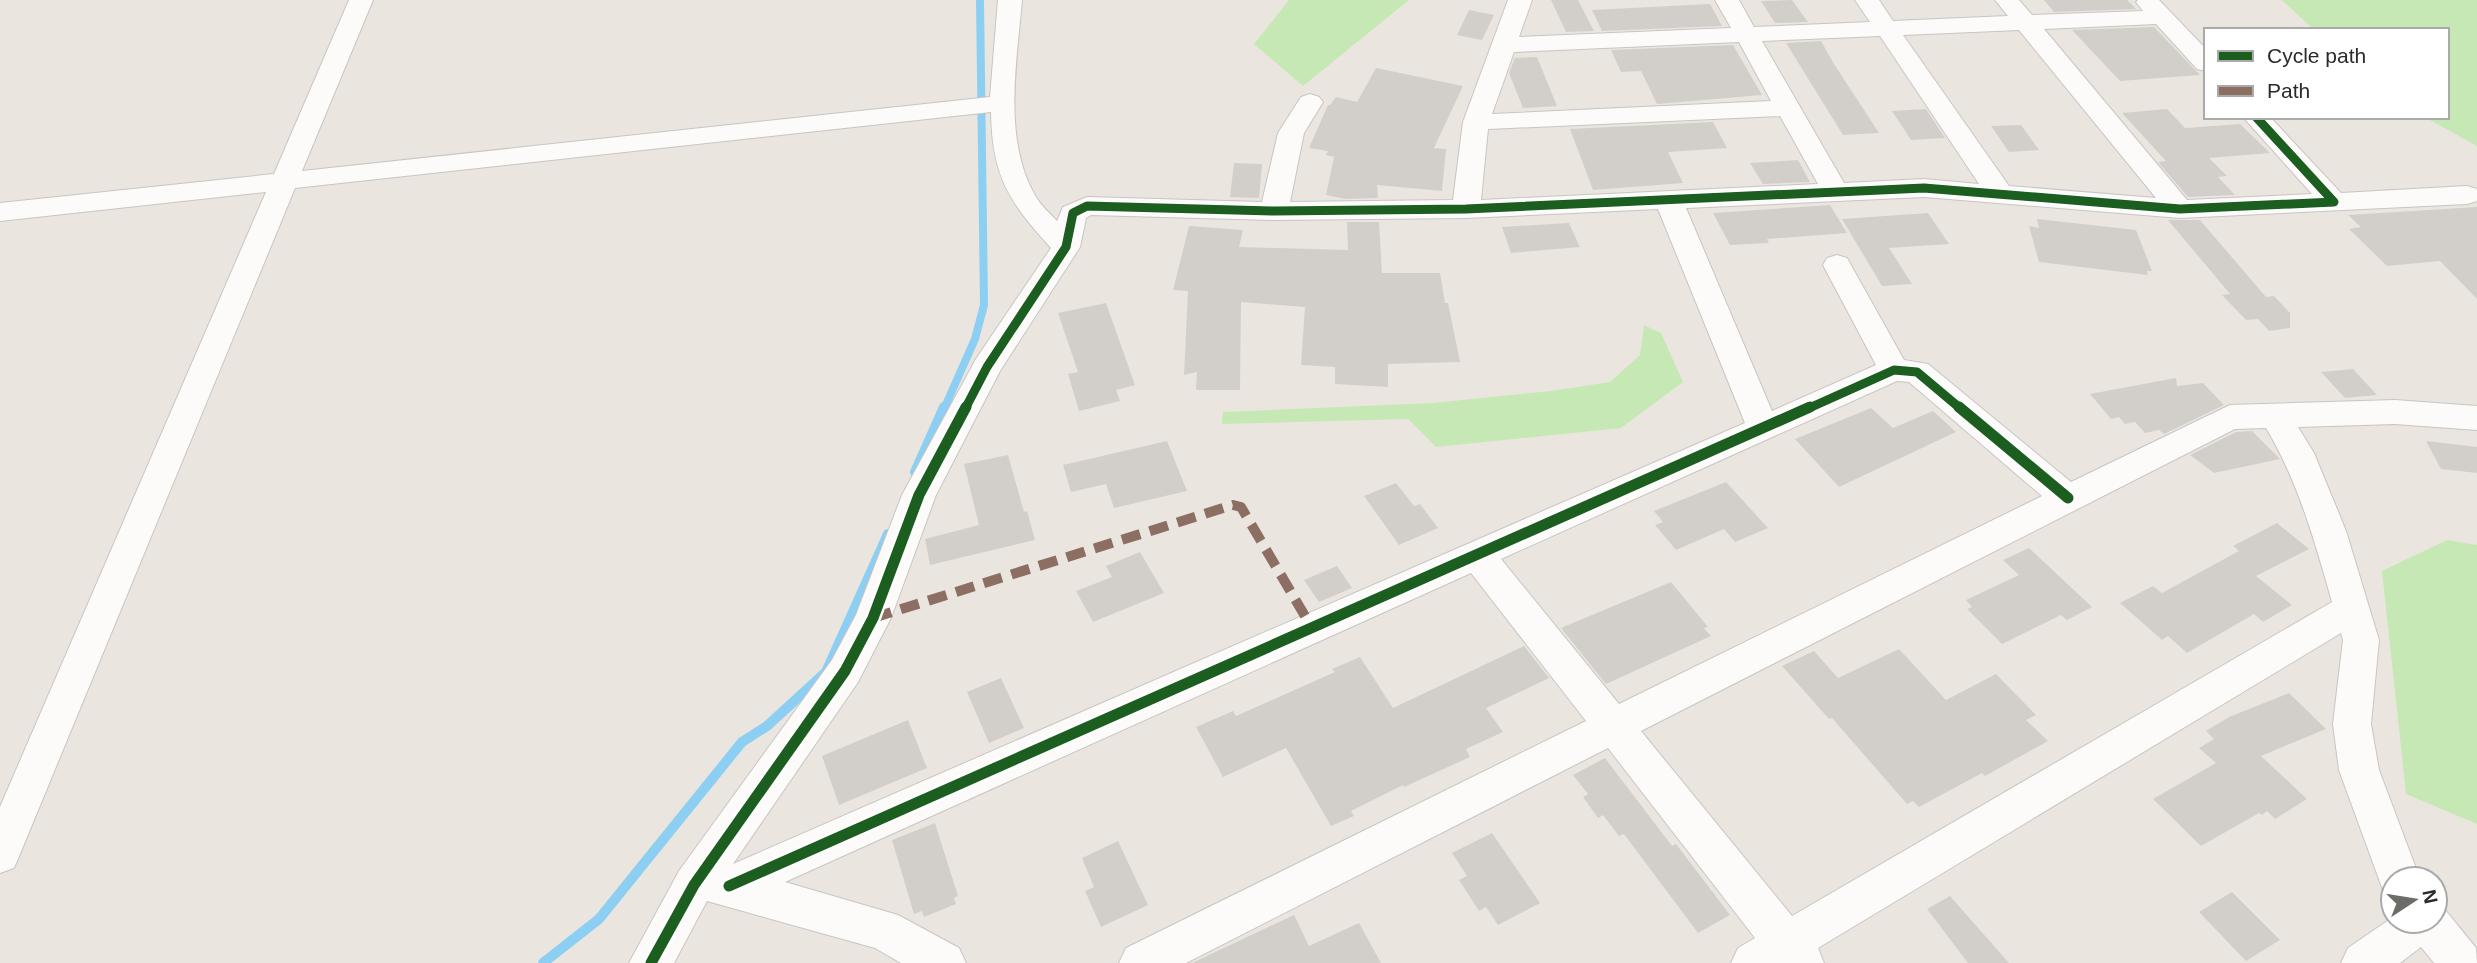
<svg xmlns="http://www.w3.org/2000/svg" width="2477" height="963" font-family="Helvetica,sans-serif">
	<rect width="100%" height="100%" fill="#eae6df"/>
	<path fill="#c6e8b5" d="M1289,0H1409L1303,86L1254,44Z
		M2282,0H2477V146L2424,117H2447V30H2314Z
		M1644,325L1661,333L1683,382L1621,428L1436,447L1408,419L1222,424L1223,412L1433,403L1551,391L1610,382L1640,355Z
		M2447,540L2477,545V824L2406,794L2382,571Z"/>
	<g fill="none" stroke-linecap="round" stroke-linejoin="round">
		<path stroke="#8ccff2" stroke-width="8" d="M944,409L975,339L984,305L980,0"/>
		<path stroke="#8ccff2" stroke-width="10" d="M915,472L944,407
			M543,963L599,919L742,742L767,726L826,672L888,534"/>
	</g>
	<path fill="#d2cfca" d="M1551,0H1578L1594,31L1566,32Z
		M1792,0L1808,22L1775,23L1761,1Z
		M2044,0H2127L2136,9L2054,12Z
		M1710,4L1722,26L1602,31L1592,10Z
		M1469,10L1494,15L1482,40L1457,35Z
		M2154,27L2200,75L2120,81L2072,30Z
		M1821,41L1834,64L1879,133L1843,135L1786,43Z
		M1733,45L1762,95L1657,104L1641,71L1621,72L1611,50Z
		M1537,57L1557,106L1523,108L1509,73L1515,58Z
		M1376,68L1463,86L1434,148L1446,149L1442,191L1377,185L1378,198L1346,199L1326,195L1334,157L1326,155L1328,151L1309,148L1328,105H1330L1336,97L1357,102Z
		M1926,109L1945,138L1911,140L1892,111Z
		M2167,109L2185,128L2240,124L2270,153L2209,158L2227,176L2218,177L2235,195L2188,197L2158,162L2166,161L2122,113Z
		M1713,122L1727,148L1668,152L1683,183L1593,190L1570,129Z
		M2021,125L2039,150L2009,152L1991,126Z
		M1798,160L1810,182L1763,184L1750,163Z
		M1234,163L1262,164L1259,198L1230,197Z
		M1830,205L1847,233L1767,239L1769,243L1730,245L1713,213Z
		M2477,207V299L2440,261L2387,266L2349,229L2361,227L2348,215Z
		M1928,213L1949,244L1889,248L1912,284L1882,286L1842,219Z
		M2037,219L2136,230L2152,271H2147L2148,275L2039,262L2029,226L2039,228Z
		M2168,220H2200L2266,297L2274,296L2290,313V328L2269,331L2258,319L2246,320L2222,295L2230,294Z
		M1347,222H1379L1382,273H1440L1445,303H1448L1460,362L1388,364V387L1335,384V367L1301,365L1305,307L1241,302L1240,390H1196L1197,372L1184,375L1188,291L1173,290L1189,226L1243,230L1239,247L1348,250Z
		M1569,223L1580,247L1511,253L1502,227Z
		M1106,303L1135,385L1116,390L1120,401L1079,411L1068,374L1078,372L1058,313Z
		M2353,369L2377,395L2345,398L2321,372Z
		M2176,378L2177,386L2203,383L2224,405L2164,434L2159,430L2145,433L2135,422L2125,424L2119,417L2111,419L2090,394Z
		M1871,408L1893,428L1933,411L1956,432L1839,487L1795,439Z
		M2252,431L2280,459L2214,473L2190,455L2236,432Z
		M1167,441L1187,491L1114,508L1106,484L1071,492L1063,465Z
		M2426,441L2477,447V473L2441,469Z
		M1008,455L1024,512L1027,511L1035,540L930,565L925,539L979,525L964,464Z
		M1726,482L1768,528L1735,542L1724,529L1676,550L1655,525L1663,522L1654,511Z
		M1396,483L1414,506L1420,504L1438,528L1399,545L1364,496Z
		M2277,523L2309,549L2256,576L2292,605L2263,622L2254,614L2187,653L2168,636L2162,640L2120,603L2153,586L2162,593L2239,551L2233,546Z
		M2029,548L2092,607L2067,620L2061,615L2002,644L1967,609L1972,607L1966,600L2019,575L2003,560Z
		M1140,552L1164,593L1093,622L1076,591L1112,577L1106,566Z
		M1337,566L1352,588L1319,602L1304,580Z
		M1671,582L1708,627L1704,628L1711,636L1606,684L1561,628Z
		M1524,646L1549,678L1486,708L1503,732L1466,749L1470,757L1404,787L1403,785L1351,811L1354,816L1331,826L1286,748L1223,777L1196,727L1233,711L1236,716L1335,672L1332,669L1360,657L1393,708Z
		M1899,649L1946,700L1996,674L2036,715L2026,720L2048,741L1985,776L1982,773L1919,807L1913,801L1907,804L1832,718L1829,719L1782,666L1814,651L1838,678Z
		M1001,678L1024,728L989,743L967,692Z
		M2289,693L2326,729L2261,756L2307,799L2275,819L2267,811L2262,815L2259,813L2201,846L2153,799L2216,763L2199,748L2214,739L2206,731L2229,717Z
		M908,720L927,768L839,805L822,756Z
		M1605,758L1672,846L1676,844L1730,915L1698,933L1624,834L1619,836L1603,815L1598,818L1583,797L1588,794L1573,775Z
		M935,823L958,896L954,898L956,904L924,917L922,911L914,914L892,840Z
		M1492,833L1540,903L1498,925L1486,907L1479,911L1459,880L1467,876L1452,853Z
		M1118,841L1148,905L1101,927L1085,891L1094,887L1082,858Z
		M2232,892L2280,940L2246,961L2199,912Z
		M1950,896L2009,963H1968L1927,909Z
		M1294,915L1309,946L1359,923L1381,963H1192Z"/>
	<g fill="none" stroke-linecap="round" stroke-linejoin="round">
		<defs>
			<path id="street" d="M349,0H373L302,171L990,97L998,0H1022C1017,62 1002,140 1036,197C1041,206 1050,213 1057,221L1063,207L1087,197L1262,202L1278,133L1301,97L1310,94L1319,97L1323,102L1304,133L1290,202L1453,200L1463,122L1508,0H1532L1519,37L1731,28L1715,0H1739L1754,27L1870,22L1855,0H1879L1893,21L2008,16L1995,0H2019L2032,15L2143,11L2136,2L2138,0H2159L2206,49V71L2197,69L2156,24L2044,29L2187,200L2312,194L2243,117H2270L2341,193L2467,186L2477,189V201L2467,204L2180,218L1924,197L1686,208L1772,411L1876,365L1823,265L1827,258L1837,255L1847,258L1904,360L1928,364L2071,482L2230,405L2395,400L2477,406V430L2395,424L2298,427L2314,453L2346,531L2379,640L2371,724L2379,770L2420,879H2393V896L2384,893L2339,770L2333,724L2343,640L2341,633L1818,948L1824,963H1731L1738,948L1755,938L1608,748L1186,963H1119L1126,948L1586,721L1471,573L785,882L898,915L959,948L966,963H901L875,948L707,901L674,963H629L679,871L832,660L856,615L902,495L976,359L1051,248C1009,202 992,176 991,112L295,188L20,854L14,868L0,873V807L266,192L0,221V203L274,174ZM2019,30L2156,198L2009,186L1903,35ZM1880,36L1979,184L1924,179L1844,183L1762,41ZM1739,42L1771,101L1492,114L1514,52ZM1780,116L1818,184L1481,200L1488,129ZM1658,209L1745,423L733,864L858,682L891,618L936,495L1000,371L1080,247L1086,218L1091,215L1274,220L1466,218ZM1897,381L1909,382L2042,496L1619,704L1501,559ZM2266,428C2298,481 2315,542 2332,602L1792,916L1641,731L2235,429Z
				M2435,904L2442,906L2476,948L2477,963H2434L2421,947L2400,963H2341L2348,948L2393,917V921H2435Z"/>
		</defs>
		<use href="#street" stroke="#c7c5c5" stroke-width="2"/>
		<use href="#street" fill="#fcfbfa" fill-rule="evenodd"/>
		<path stroke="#8d6e63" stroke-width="10" stroke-dasharray="19 10" stroke-linecap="butt" d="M873,618L1233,505L1241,507L1312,628"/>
		<defs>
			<path id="cycleway-far1" d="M965,409L987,367L1066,247L1073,213L1087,206L1274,211L1466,209L1924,188L2180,209L2334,202L2256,117
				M1807,409L1894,370L1917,372L1961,409"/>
			<path id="cycleway" d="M1959,407L2068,498
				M729,886L1810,407
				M651,963L694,885L845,671L873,618L919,495L966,407"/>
		</defs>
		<use href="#cycleway-far1" stroke="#fff" stroke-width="12"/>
		<use href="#cycleway" stroke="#fff" stroke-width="16"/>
		<use href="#cycleway-far1" stroke="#1b5e20" stroke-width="9"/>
		<use href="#cycleway" stroke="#1b5e20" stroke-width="11"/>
	</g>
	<rect x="2204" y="28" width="245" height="91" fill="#ffffff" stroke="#aaaaaa" stroke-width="2"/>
	<rect x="2218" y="51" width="35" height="10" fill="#1b5e20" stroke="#aaaaaa" stroke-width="2"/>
	<text x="2267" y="63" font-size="21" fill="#2a2a2a">Cycle path</text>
	<rect x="2218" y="86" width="35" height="10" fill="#8d6e63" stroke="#aaaaaa" stroke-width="2"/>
	<text x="2267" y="98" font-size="21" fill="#2a2a2a">Path</text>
	<g transform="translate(2414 900) rotate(78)"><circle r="33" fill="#ffffff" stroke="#aaaaaa" stroke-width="2"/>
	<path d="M0-5L12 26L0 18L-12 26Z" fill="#6d6c69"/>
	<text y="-10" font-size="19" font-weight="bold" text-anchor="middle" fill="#2a2a2a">N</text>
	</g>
</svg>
